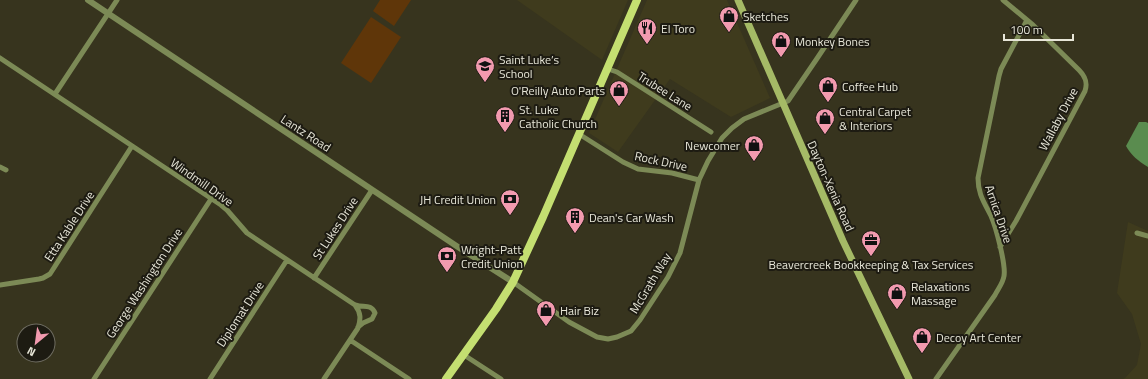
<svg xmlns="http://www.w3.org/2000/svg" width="1148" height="379" font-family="'Titillium Web',sans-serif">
	<rect width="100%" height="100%" fill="#37341e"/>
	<path fill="#3f3b1d" d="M517,0H628L602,60Z
		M647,0H727L770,98L731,117L670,79L618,152L589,133Z
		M1128,222L1148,231V379H1123L1125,378L1137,365L1141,344L1132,314L1117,293Z"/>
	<path fill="#5f3609" d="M380,0H411L394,26L373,11Z
		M371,17L401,37L371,83L341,63Z"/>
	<path fill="#5a8c4f" d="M1139,122H1146L1148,123V167C1138,161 1131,155 1126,146Z"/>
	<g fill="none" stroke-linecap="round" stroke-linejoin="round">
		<path stroke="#7c8a56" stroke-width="5" d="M0,58L221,205L227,210L247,233L355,305C361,313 361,319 358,328L324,379
			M608,69L617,72L711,132
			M55,94L117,0
			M579,134L623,162L638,169L672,173L699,180
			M0,167L6,170
			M1137,233L1148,236
			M1000,247L1016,221L1085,91C1088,82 1085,76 1079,70L1033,25L1003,0
			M314,278L372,190
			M513,282L569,322L597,337L608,339L617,337L631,331L640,320L668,277L680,253L699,180L708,161L722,138L732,128L744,119L788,101L816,60L856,0
			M0,285L39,279L43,278L50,274L132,146
			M356,305C363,308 371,303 375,313L372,319L363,323L358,327
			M350,340L409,379
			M464,355L501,379
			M94,379L211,199
			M210,379L287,260
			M936,379L995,295C998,289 1003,283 1004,276C1006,265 996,227 991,216C984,202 978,194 978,178L999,76L1001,69L1027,20"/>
		<path stroke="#7c8a56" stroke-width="6" d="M88,0L458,247L513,282"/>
		<path stroke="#a5ba66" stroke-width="7" d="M738,0L843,241L909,379"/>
		<path stroke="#c4df71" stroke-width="8" d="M446,379L496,309L513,282L543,217L637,0"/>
	</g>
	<defs>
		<symbol id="shop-pin" viewBox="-11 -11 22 30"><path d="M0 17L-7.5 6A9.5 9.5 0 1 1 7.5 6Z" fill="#f29aaf" stroke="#1d1b12"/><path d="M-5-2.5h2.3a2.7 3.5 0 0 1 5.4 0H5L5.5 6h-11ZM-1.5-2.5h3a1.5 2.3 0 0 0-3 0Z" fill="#111"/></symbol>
		<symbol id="restaurant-pin" viewBox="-11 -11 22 30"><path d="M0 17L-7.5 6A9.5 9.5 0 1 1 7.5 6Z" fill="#f29aaf" stroke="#1d1b12"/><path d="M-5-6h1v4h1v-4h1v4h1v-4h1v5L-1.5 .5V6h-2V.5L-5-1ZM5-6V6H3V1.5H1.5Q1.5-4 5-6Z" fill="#111"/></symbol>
		<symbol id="school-pin" viewBox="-11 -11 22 30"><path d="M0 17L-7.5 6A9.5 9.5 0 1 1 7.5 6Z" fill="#f29aaf" stroke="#1d1b12"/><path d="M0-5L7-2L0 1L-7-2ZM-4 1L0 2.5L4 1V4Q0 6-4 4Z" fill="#111"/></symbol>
		<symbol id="building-pin" viewBox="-11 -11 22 30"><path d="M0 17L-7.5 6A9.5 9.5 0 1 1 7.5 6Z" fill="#f29aaf" stroke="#1d1b12"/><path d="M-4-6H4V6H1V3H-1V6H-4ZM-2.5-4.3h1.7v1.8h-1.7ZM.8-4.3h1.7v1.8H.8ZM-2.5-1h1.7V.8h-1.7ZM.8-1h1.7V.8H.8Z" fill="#111"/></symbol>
		<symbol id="bank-pin" viewBox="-11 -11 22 30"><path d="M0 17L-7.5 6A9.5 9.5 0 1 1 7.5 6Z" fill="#f29aaf" stroke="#1d1b12"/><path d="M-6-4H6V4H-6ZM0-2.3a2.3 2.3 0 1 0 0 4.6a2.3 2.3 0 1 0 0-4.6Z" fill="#111"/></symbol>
		<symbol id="office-pin" viewBox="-11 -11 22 30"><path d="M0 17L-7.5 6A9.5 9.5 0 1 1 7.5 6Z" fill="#f29aaf" stroke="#1d1b12"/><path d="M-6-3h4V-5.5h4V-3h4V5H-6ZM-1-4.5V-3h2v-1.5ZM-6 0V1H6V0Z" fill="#111"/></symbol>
	</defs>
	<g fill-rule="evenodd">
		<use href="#shop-pin" x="718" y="5" width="22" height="30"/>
		<use href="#restaurant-pin" x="636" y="17" width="22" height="30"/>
		<use href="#shop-pin" x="770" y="30" width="22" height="30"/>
		<use href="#school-pin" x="474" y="55" width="22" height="30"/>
		<use href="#shop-pin" x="817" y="75" width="22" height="30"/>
		<use href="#shop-pin" x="608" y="79" width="22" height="30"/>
		<use href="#building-pin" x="494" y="105" width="22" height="30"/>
		<use href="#shop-pin" x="814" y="107" width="22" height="30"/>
		<use href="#shop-pin" x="743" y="134" width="22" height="30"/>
		<use href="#bank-pin" x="499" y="188" width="22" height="30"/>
		<use href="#building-pin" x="564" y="206" width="22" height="30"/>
		<use href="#office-pin" x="860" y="229" width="22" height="30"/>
		<use href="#bank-pin" x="436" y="245" width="22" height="30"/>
		<use href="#shop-pin" x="886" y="282" width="22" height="30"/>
		<use href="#shop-pin" x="535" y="299" width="22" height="30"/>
		<use href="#shop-pin" x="911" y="326" width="22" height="30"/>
	</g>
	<g text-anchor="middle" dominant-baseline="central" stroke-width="4" stroke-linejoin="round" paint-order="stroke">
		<g font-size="12" fill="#e7e6d8" stroke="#1d1b12" text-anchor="start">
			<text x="743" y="16">Sketches</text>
			<text x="661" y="28">El Toro</text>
			<text x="795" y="41">Monkey Bones</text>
			<text x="499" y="59">Saint Luke’s<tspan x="499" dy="14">School</tspan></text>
			<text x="842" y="86">Coffee Hub</text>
			<text x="605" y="90" text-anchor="end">O'Reilly Auto Parts</text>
			<text x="519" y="109">St. Luke<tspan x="519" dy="14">Catholic Church</tspan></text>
			<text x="839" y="111">Central Carpet<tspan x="839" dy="14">&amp; Interiors</tspan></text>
			<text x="740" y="145" text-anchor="end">Newcomer</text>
			<text x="496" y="199" text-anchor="end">JH Credit Union</text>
			<text x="589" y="217">Dean's Car Wash</text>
			<text x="461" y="249">Wright-Patt<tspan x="461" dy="14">Credit Union</tspan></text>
			<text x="871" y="264" text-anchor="middle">Beavercreek Bookkeeping &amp; Tax Services</text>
			<text x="911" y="286">Relaxations<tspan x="911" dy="14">Massage</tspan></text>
			<text x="560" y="310">Hair Biz</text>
			<text x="936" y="337">Decoy Art Center</text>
		</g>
		<g font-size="12" fill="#e7e6d8" stroke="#1d1b12">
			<text transform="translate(665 91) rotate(32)">Trubee Lane</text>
			<text transform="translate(1058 119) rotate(-62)">Wallaby Drive</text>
			<text transform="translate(306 133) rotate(33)">Lantz Road</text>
			<text transform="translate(661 161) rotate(12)">Rock Drive</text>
			<text transform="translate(202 182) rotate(35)">Windmill Drive</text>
			<text transform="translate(831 186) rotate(66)">Dayton-Xenia Road</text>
			<text transform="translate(999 214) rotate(71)">Arnica Drive</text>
			<text transform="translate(69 226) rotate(-57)">Etta Kable Drive</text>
			<text transform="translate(335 228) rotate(-57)">St Lukes Drive</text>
			<text transform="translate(144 283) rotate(-57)">George Washington Drive</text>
			<text transform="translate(650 283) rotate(-59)">McGrath Way</text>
			<text transform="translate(240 314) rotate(-57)">Diplomat Drive</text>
		</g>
	</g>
	<g transform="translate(36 343) rotate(209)"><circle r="19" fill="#1d1b12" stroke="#6e6c61"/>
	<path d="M0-3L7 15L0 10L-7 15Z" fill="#f29aaf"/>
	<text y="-6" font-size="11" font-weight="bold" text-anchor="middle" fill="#e7e6d8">N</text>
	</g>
	<path d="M1004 34v6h69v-6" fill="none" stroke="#e7e6d8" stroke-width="2"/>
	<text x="1010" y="34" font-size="12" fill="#e7e6d8" stroke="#1d1b12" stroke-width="3" paint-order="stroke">100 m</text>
</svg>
